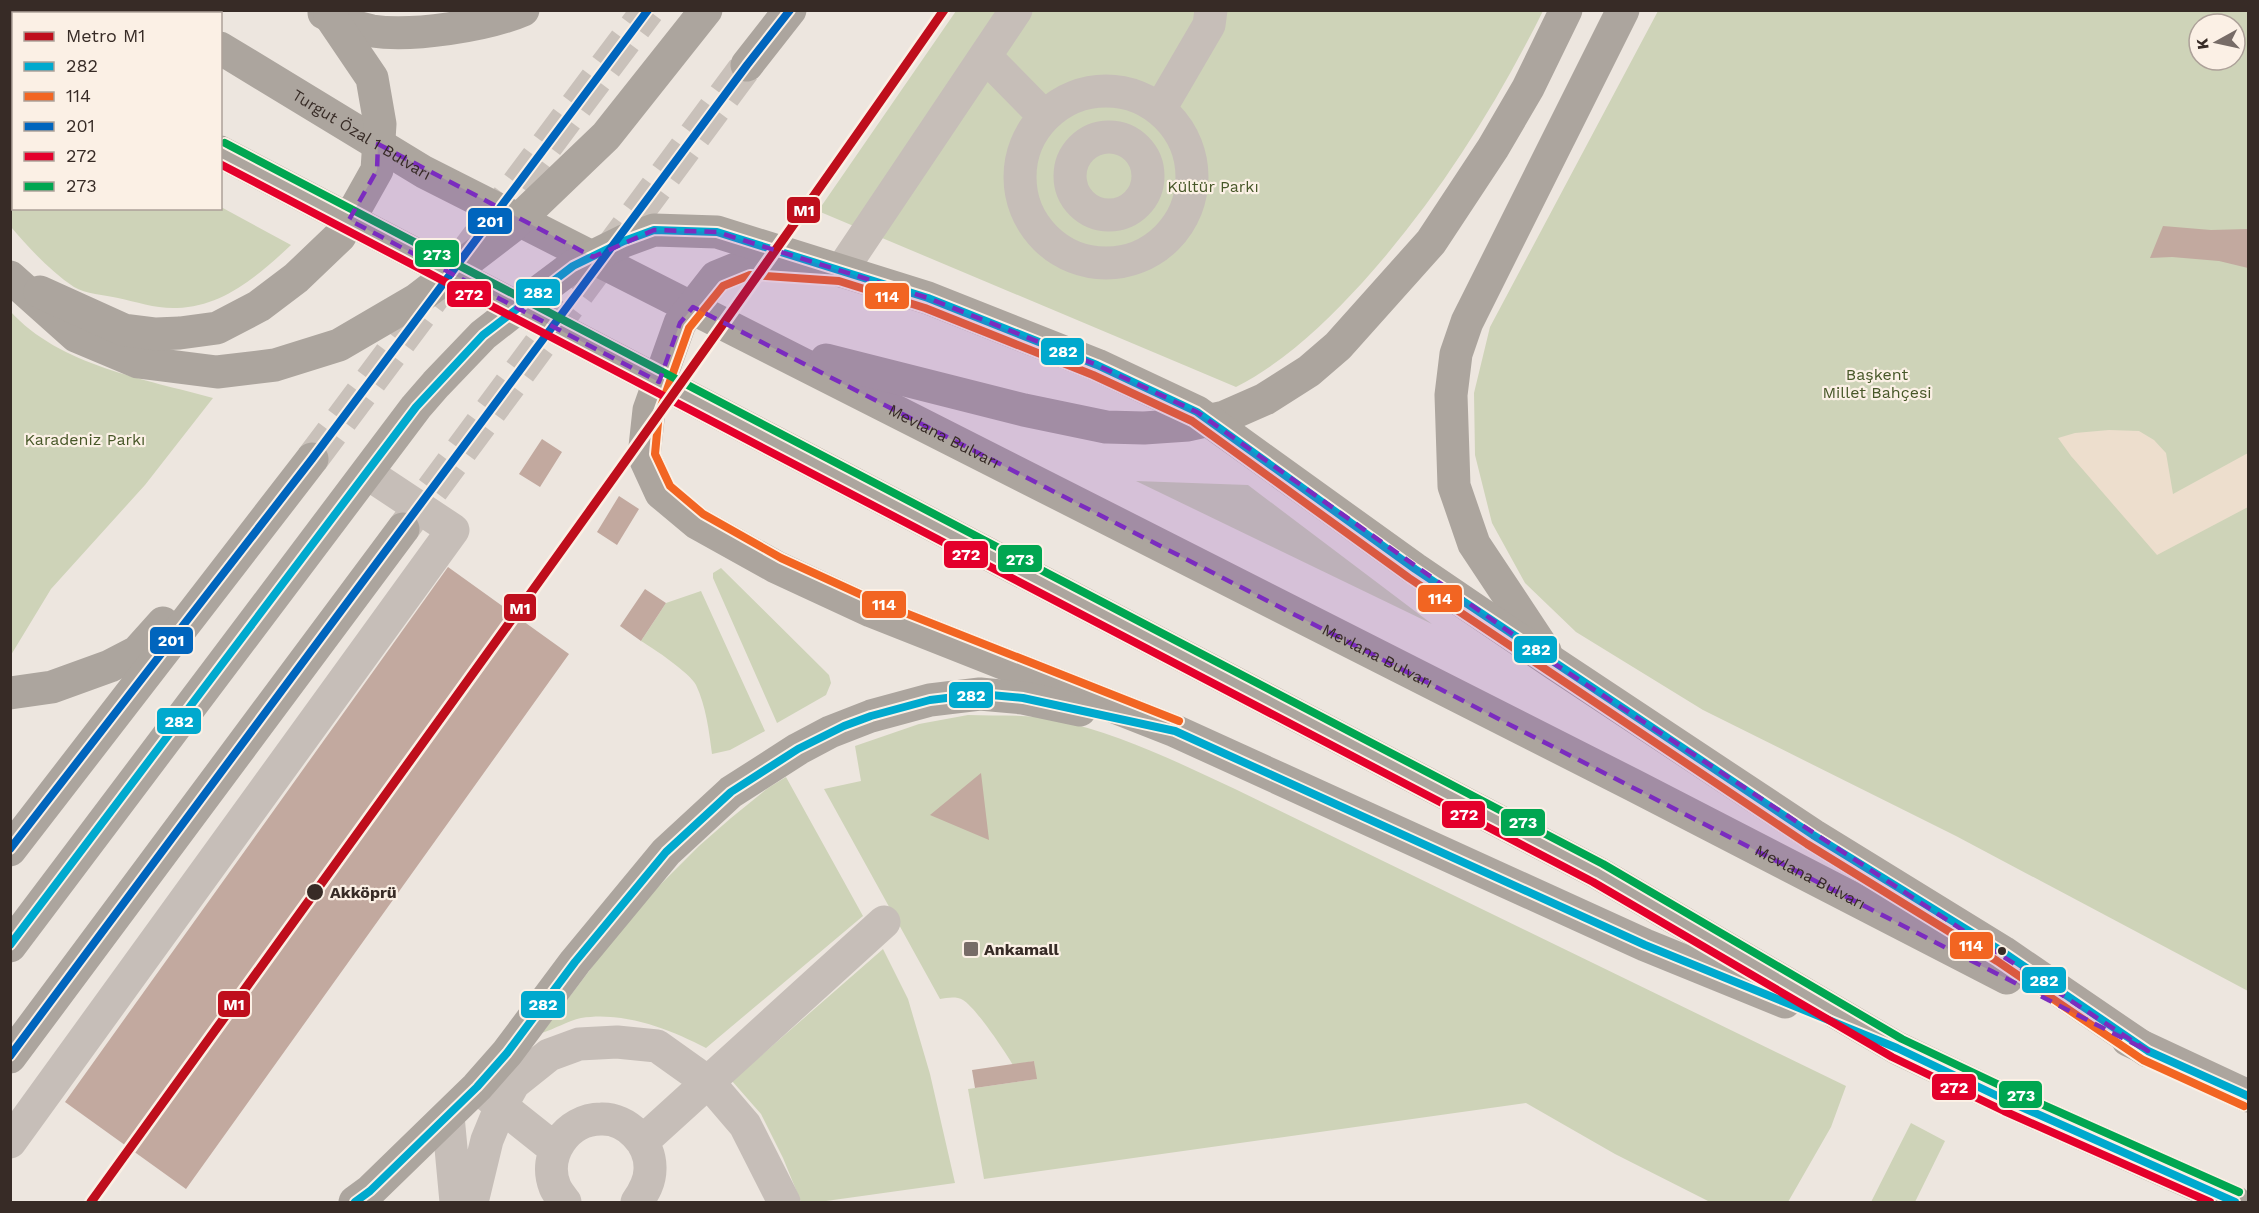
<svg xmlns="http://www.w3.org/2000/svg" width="2259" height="1213" font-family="'Work Sans',sans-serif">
	<rect width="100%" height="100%" fill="#ede6df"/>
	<path fill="#ced3b8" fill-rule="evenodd" d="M956,11H1543C1494,109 1436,201 1362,283C1324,324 1286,361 1236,387L818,211Z
		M1658,11H2248V991L1956,836L1703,710L1576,632L1525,583L1492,523L1475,455L1474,393L1490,327ZM2199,24H2235V60H2199Z
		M10,55L14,57V208H220L221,207L291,245C259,275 223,307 177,308C157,309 137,302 118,298C105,295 85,294 74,287C50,271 29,248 11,227Z
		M10,311C60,366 145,379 213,398L145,485L51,589L11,655Z
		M1136,481L1248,485L1432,624Z
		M721,568L829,675L831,683L826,695L777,723L713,578V573Z
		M701,591L765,731L730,750L712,754C709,731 706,706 696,685C690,673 653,648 641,641L666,603Z
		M968,715C996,716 1028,714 1055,720C1119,733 1177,762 1235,789L1846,1086L1831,1127L1788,1202H1710L1615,1154L1526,1103L984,1179L968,1089L1036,1079L1034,1061L1013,1065C1004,1050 976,1008 963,1000C956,996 947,998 940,999L824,789L861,781L855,746L919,724Z
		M786,777L863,916L706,1048C670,1029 623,1011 581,1018C568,1021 554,1029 542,1033L636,909L699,846L731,818L768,788Z
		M883,949L908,999L930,1074L955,1183L819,1202H801L783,1158L761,1114L732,1081Z
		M1911,1123L1945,1141L1915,1202H1871Z"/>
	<path fill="#eddecd" d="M2109,430L2139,431L2154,440L2166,453L2173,494L2248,453V507L2157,555L2071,456L2058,438L2075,433Z"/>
	<path fill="#c2a99f" d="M2163,226L2211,230L2248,229V268L2219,261L2172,257L2150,258Z
		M542,439L562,452L540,487L519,474Z
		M619,496L639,509L617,545L597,532Z
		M448,567L569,654L186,1189L65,1102Z
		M645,589L666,603L641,641L620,626Z
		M981,773L989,840L930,815Z
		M1034,1061L1037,1079L975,1088L972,1070Z"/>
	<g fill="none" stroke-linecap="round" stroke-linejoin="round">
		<path stroke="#c9c1ba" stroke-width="33" stroke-dasharray="33 16" stroke-linecap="butt" d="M312,459L648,10
			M403,529L747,65"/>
		<path stroke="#c6beb8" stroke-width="33" d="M986,57L1044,116
			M1020 177a86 86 0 1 1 172 0a86 86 0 1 1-172 0Z
			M1160,109L1209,25L1211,10
			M1070 176a39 39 0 1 1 78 0a39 39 0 1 1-78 0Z
			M841,271L1016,10
			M486,1094L555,1149
			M448,1116L456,1202
			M10,1142L453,530L367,473
			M642,1142L884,922
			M472,1202L487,1140L501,1106L514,1083L549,1055L579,1044L617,1042L657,1046L709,1083L745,1125L784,1202
			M565,1202C562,1198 557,1192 555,1187C542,1155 567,1119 601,1119C627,1118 651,1143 650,1169C650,1182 644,1192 637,1202"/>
		<g stroke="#aca59e" stroke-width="33">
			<path d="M160,10L165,14"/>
			<path d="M324,13C337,20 357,28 372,31C412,37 486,26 523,10"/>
			<path d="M10,25L14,27"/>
			<path id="s1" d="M220,48L424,172L1633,785L2007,978"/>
			<path d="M747,65L790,10"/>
			<path d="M10,85L14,86"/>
			<path d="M220,152L1598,873L1897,1048L2008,1101L2235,1202"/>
			<path d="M790,266L748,264L716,277L680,323L649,410L644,456L661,493L697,523L776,567L871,611L1175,731L1645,945L1785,1002"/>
			<path d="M10,277L76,336L138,362L217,372L275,365L339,345L416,300L510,228L606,136L706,10"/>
			<path d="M40,292L124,330L156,334L180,333L217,328L259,306L296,278L340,236L377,170L380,124L372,78L330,16"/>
			<path d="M826,360L1024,410L1106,427L1144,428L1188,425L1224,417L1265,399L1309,371L1338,346L1431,242L1493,148L1528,88L1566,10"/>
			<path d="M1545,651L1474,544L1454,486L1451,395L1456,354L1467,322L1623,10"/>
			<path d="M10,693L52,687L110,666L137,652L163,623"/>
			<path d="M10,850L312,459"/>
			<path d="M10,946L416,407L436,384L483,335L529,299L573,266L624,241L654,230L717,232L928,298L1097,365L1197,412L1415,569L1555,664L1813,835L2003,952L2148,1051"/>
			<path d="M2128,1040L2248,1096"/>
			<path d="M10,1057L403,529"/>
			<path d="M355,1202L370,1191L477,1087L507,1053L575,962L666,852L731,792L798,749L830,732L871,716L930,700L980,694L1023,698L1080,710"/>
		</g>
		<defs>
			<path id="bus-1" d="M10,945L416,407L483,335L573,266L624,241L654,230L717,232L928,298L1097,365L1197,412L1415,569L1813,835L2003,952L2148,1051L2248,1096
				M355,1202L370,1191L477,1087L507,1053L575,962L666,852L731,792L798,749L844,726L871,716L930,700L980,694L1023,698L1175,731L1645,945L1897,1048L2008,1101L2235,1202"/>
			<path id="bus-2" d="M1179,721L875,601L781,558L703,514L670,486L655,454L659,412L689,328L723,286L750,275L839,281L925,308L1093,375L1192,421L1409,578L1807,844L1997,961L2143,1060L2244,1106"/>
			<path id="bus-3" d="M10,849L312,459L648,10
				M10,1056L747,65L790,10"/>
			<path id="bus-4" d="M220,164L1593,882L1892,1057L2004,1111L2210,1202"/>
			<path id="bus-5" d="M225,143L1603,864L1902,1039L2012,1091L2239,1192"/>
		</defs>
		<use href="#bus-1" stroke="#fbf0e5" stroke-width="12"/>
		<use href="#bus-2" stroke="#fbf0e5" stroke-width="12"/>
		<use href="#bus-3" stroke="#fbf0e5" stroke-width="12"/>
		<use href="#bus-4" stroke="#fbf0e5" stroke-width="12"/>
		<use href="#bus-5" stroke="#fbf0e5" stroke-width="12"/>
		<use href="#bus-1" stroke="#00a9ce" stroke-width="8"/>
		<use href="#bus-2" stroke="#f26522" stroke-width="8"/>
		<use href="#bus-3" stroke="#0065bd" stroke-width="8"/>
		<use href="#bus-4" stroke="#e4002b" stroke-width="8"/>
		<use href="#bus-5" stroke="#00a651" stroke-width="8"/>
		<defs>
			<path id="metro-1" d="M91,1202C377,806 665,411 944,10"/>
		</defs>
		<use href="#metro-1" stroke="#fbf0e5" stroke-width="14"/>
		<use href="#metro-1" stroke="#bf0e1c" stroke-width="9"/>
	</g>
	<path fill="#7b2cbf" fill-opacity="0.2" stroke="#7b2cbf" stroke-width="4.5" stroke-dasharray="12 8" stroke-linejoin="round" d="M378,144L593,257L654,230L717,232L928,298L1097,365L1197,412L1555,664L2148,1051L693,307L680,323L659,382L349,220L377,170Z"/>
	<g fill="#372b26" stroke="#fbf0e5" stroke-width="2">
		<circle cx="315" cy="892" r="9"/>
		<circle cx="2002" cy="951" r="5"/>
	</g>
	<rect fill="#776c67" stroke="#fbf0e5" stroke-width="2" x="963" y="941" width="16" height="16" rx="3"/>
	<g text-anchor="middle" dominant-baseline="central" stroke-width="4.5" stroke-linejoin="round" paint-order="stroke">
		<g font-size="16" fill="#372b26" stroke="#fbf0e5">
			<text stroke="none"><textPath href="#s1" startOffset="166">Turgut Özal 1 Bulvarı</textPath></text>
			<text stroke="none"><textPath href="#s1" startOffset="822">Mevlana Bulvarı</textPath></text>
			<text stroke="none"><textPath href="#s1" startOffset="1308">Mevlana Bulvarı</textPath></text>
			<text stroke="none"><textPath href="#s1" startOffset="1794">Mevlana Bulvarı</textPath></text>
		</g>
		<g font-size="16" fill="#475728" stroke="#fbf0e5">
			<text x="1213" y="186">Kültür Parkı</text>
			<text x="1877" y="374">Başkent<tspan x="1877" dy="18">Millet Bahçesi</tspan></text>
			<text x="85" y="439">Karadeniz Parkı</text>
		</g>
		<g font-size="16" font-weight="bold" fill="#372b26" stroke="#fbf0e5" text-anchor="start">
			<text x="330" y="892">Akköprü</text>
		</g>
		<g font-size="16" font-weight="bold" fill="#372b26" stroke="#fbf0e5" text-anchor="start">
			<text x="984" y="949">Ankamall</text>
		</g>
	</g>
	<g stroke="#fbf0e5" stroke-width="2">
		<rect x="786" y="196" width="35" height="28" rx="6" fill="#bf0e1c"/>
		<rect x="467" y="207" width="46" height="28" rx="6" fill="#0065bd"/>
		<rect x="414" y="239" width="46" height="29" rx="6" fill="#00a651"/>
		<rect x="515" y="278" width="46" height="29" rx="6" fill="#00a9ce"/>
		<rect x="446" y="280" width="46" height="28" rx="6" fill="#e4002b"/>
		<rect x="864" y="282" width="46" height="28" rx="6" fill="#f26522"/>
		<rect x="1040" y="337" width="45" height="29" rx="6" fill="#00a9ce"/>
		<rect x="943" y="540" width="46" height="29" rx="6" fill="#e4002b"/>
		<rect x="997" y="544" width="46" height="29" rx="6" fill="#00a651"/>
		<rect x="1417" y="584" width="46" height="29" rx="6" fill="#f26522"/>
		<rect x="861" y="590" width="46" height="29" rx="6" fill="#f26522"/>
		<rect x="503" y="593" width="34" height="29" rx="6" fill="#bf0e1c"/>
		<rect x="149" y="626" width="45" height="29" rx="6" fill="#0065bd"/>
		<rect x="1513" y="635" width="45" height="29" rx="6" fill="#00a9ce"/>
		<rect x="948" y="681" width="46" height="28" rx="6" fill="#00a9ce"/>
		<rect x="156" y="707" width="46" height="28" rx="6" fill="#00a9ce"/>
		<rect x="1441" y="800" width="45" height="29" rx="6" fill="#e4002b"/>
		<rect x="1500" y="808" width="46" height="29" rx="6" fill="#00a651"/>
		<rect x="1949" y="931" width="45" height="29" rx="6" fill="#f26522"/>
		<rect x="2021" y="966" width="46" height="28" rx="6" fill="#00a9ce"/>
		<rect x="217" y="990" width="34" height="28" rx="6" fill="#bf0e1c"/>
		<rect x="520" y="990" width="46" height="29" rx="6" fill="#00a9ce"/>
		<rect x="1931" y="1073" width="46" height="28" rx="6" fill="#e4002b"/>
		<rect x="1998" y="1080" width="45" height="29" rx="6" fill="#00a651"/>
	</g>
	<g font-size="16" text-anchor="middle" font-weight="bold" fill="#fff">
		<text x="804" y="216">M1</text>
		<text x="490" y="227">201</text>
		<text x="437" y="260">273</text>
		<text x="538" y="298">282</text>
		<text x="469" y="300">272</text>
		<text x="887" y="302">114</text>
		<text x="1063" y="357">282</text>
		<text x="966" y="560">272</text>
		<text x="1020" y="565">273</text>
		<text x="1440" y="604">114</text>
		<text x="884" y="610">114</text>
		<text x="520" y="614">M1</text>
		<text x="171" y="646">201</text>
		<text x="1536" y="655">282</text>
		<text x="971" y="701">282</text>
		<text x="179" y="727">282</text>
		<text x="1464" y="820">272</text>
		<text x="1523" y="828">273</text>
		<text x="1971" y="951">114</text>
		<text x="2044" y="986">282</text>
		<text x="234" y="1010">M1</text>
		<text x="543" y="1010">282</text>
		<text x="1954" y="1093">272</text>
		<text x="2021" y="1101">273</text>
	</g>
	<rect width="2259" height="1213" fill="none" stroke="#372b26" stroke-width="24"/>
	<rect x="12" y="12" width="210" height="198" fill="#fbf0e5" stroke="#ada199" stroke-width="1.5"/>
	<rect x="24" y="32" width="30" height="9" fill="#bf0e1c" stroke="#ada199" stroke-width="1.5"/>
	<text x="66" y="42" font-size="18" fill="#372b26">Metro M1</text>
	<rect x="24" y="62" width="30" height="9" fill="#00a9ce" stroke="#ada199" stroke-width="1.5"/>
	<text x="66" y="72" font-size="18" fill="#372b26">282</text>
	<rect x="24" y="92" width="30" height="9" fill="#f26522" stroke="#ada199" stroke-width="1.5"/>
	<text x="66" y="102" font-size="18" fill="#372b26">114</text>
	<rect x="24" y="122" width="30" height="9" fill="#0065bd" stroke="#ada199" stroke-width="1.5"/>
	<text x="66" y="132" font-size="18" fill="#372b26">201</text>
	<rect x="24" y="152" width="30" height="9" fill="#e4002b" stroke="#ada199" stroke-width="1.5"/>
	<text x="66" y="162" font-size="18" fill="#372b26">272</text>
	<rect x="24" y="182" width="30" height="9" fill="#00a651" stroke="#ada199" stroke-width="1.5"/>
	<text x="66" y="192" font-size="18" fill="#372b26">273</text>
	<g transform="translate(2217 42) rotate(262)"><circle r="28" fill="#fbf0e5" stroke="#ada199" stroke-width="1.5"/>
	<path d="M0-4.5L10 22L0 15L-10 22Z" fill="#776c67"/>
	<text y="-9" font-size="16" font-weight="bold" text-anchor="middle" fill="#372b26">K</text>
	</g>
</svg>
